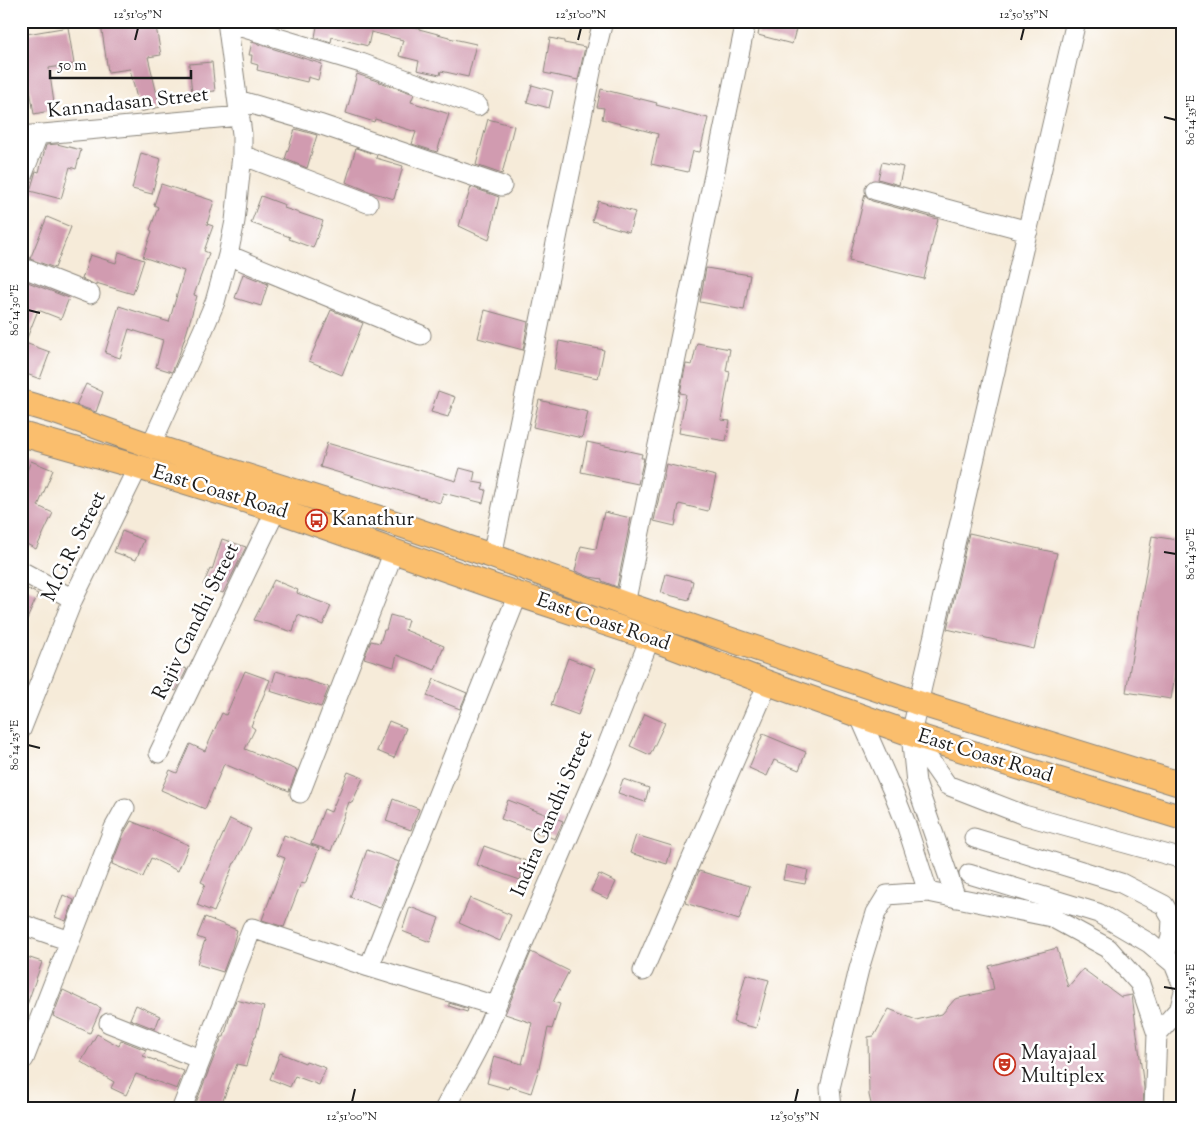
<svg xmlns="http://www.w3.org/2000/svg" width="1204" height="1129" font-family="'Sorts Mill Goudy',serif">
	<rect width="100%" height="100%" fill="#fff"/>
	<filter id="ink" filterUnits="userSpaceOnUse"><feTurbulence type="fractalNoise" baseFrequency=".02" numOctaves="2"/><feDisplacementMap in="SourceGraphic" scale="10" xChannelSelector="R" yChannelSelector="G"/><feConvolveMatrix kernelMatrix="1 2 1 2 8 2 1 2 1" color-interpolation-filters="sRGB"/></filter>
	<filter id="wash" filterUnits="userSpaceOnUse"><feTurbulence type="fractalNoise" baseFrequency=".0096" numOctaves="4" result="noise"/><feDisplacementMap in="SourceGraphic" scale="20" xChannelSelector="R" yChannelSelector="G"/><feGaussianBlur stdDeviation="1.12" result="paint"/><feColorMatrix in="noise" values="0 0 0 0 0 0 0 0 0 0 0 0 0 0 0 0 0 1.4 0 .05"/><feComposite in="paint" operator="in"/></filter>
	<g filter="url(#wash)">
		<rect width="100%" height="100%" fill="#f6ebd9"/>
		<g id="blocks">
			<path fill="#d19bb0" d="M119,21H155L161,55L148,57L160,107L140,112L130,69L108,72L101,24Z
				M318,21H388L419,28V29L449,37V38L476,44L468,77L441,71L440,75L417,70L419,61L399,56L403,40L371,32L368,46L332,37L331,42L315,37Z
				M761,21H769L796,29L792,44L758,35Z
				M68,27L74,64L49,68L55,110L34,114L24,51L21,52V35Z
				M550,38L564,41V43L585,47L578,80L544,73Z
				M252,42L322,64L318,80L308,77L307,82L257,70L258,65L251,63L252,55H249Z
				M212,62L215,91L192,93L189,64Z
				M357,74L414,94L411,102L449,114L437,152L412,144L416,132L375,119L374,122L346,113Z
				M532,85L553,91L549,108L527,102Z
				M601,89L657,103L656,105L708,118L700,152L693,151L688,172L651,164L658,134L602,119L604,108L597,107Z
				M488,119L514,126L502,174L476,165Z
				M295,129L317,135L307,168L285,159Z
				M57,144L81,150L76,169L70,167L61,199L30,191L36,171L39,172L46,145Z
				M356,148L377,155L376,158L403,166L394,199L371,192L346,182Z
				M141,153L161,159L152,194L132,189Z
				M882,162L903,167L899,185L878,179Z
				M161,184L214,201L207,224L213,226L204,251L209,253L194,295L197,296L187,331L179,355L172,372L156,367L163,340L129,329L120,358L105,353L119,306L169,322L184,271L143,257L152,231L150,230L158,207L154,205Z
				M471,187L499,197L489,240L459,226Z
				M865,194L867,198L872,201L938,219L924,279L849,261Z
				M261,196L285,205L284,208L323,221L313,248L289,239L290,237L251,223Z
				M598,201L635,212L629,232L592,221Z
				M47,217L71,227L55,268L30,259Z
				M119,252L144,260L133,294L96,283V285L82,279L90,255L116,263Z
				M706,268L750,275L744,310L700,302Z
				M243,274L268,284L261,306L235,298Z
				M25,281L69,298L61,319L38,310L25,343L50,352L40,379L21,372V290Z
				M331,310L363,323L342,375L309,361Z
				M485,310L528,322L523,350L478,338Z
				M559,341L604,350L598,378L554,369Z
				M697,343L730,349L726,371L730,372L721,420L730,421L726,441L679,433L686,394L680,393L686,364L692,365Z
				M86,384L103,392L96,412L76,405Z
				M438,391L455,397L448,417L431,412Z
				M539,400L588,412L582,438L533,427Z
				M587,442L642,454L641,458H644L638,484L581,472Z
				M327,443L456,481L460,468L475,472L473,482L484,484L482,489L486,490L483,503L443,493L440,503L320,467Z
				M31,461L53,470L38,506L53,513L36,549L21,541V485Z
				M666,464L716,476L708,511L679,504L675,526L654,521Z
				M604,512L631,518L617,587L602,581V579L590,577L575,571L581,546L596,549Z
				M122,531L144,540L136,560L114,552Z
				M969,533L1057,553L1034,649L947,629Z
				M1152,536L1183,541V626L1171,699L1126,692Z
				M222,539L246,547L223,593L203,585L210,569L212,570Z
				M666,574L693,581L689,600L661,593Z
				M274,580L298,590L297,593L331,606L323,625L298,615L293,632L254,620Z
				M21,586L38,594L21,633Z
				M390,615L408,620L405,630L444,646L435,670L397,655L394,667L364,658L371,641L380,643L384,630H386Z
				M568,658L595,668L578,715L551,705Z
				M171,664L187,669L176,691L163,686Z
				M245,671L270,680L251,726L255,729L245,749L297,770L289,791L224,764L205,809L161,790L170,770L177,773L190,744L205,751L222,713L226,715Z
				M276,671L329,687L321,707L270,691Z
				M434,679L467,693L460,709L427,696Z
				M645,714L665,723L650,755L630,746Z
				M389,721L406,728L394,758L377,751Z
				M763,734L806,752L799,770L774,760L767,776L749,768Z
				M348,772L363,778L352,803L349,802L331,851L311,844L324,809L331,812Z
				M623,779L649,788L645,802L618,793Z
				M393,799L419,809L411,830L386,821Z
				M508,800L563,821L555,839L501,819Z
				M230,819L251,829L235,863H234L214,912L197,905L205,884L201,882Z
				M131,821L189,845L178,871L151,858L143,877L112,864L124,833Z
				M284,835L319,848L305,884L301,883L284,927L262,920L285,858L277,855Z
				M636,835L672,846L667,864L630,853Z
				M484,846L526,861L520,880L477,865Z
				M367,850L399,862L380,908L350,897Z
				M786,865L808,870L805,884L783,880Z
				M699,871L750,886L739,920L685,903Z
				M599,874L616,882L608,899L591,891Z
				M63,895L74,900L66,921L55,917Z
				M470,898L511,915L500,941L459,923Z
				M410,907L439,918L430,942L402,931Z
				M205,917L237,930L232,948L223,972L197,964L205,940L197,937Z
				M1057,948L1068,987L1083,969L1121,997L1132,995L1144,1088L1143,1108H872L869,1095L868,1037L874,1036L889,1009L916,1020L942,1014L955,999L994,990L989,966Z
				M531,952L569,971L553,1002L560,1004L552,1029L548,1028L539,1068L531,1093L509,1086L508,1089L487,1083L494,1056L522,1064L532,1023L505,1014Z
				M21,955L42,962L23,1016H21Z
				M746,974L769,980L756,1028L733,1022Z
				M63,990L101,1008L90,1033L53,1016Z
				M236,1000L264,1007L256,1036H255L246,1066L237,1064L220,1108H194L222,1037H224L229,1019Z
				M449,1003L468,1009L467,1012L449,1006Z
				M136,1005L160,1016L155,1029L130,1019Z
				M97,1034L119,1046L121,1040L146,1050L143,1056L184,1071L177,1089L136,1074L126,1095L111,1088L114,1082L81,1062Z
				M280,1053L305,1063L306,1061L326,1068L319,1085L295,1076L290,1087L270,1079Z"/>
		</g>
	</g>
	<g filter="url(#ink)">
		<use href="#blocks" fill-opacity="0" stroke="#89847a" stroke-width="1"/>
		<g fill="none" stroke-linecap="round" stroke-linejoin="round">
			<defs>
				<path id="minor" d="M228,23L361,63L478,106
					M238,100L319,124L502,186
					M21,136L240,116
					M242,155L368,203
					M21,179L38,135
					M875,190L1028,231
					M228,255L421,335
					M21,267L90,294
					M151,445L204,328L215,302L228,255L235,221L242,155V134L227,21
					M492,556L593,62L603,21
					M21,571L73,599
					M625,604L746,21
					M859,715L894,794L906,824L928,892
					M21,730L73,599L138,467
					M912,735L947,785L1024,815L1183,859
					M159,753L276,510
					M300,793L394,551
					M974,838L1121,883L1164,905L1172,919L1171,937L1165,956
					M969,874L1098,913L1149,943L1174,964L1183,986
					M956,898L916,783L911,734L1076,21
					M21,924L70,941
					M369,967L518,594
					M643,971L768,683
					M109,1023L200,1059
					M1157,1034L1180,1008L1183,995
					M24,1059L114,828L125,808
					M182,1108L252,928L369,967L496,1006
					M445,1108C463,1074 483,1043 496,1006L602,759L650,638
					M832,1108L830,1088L859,969L876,913L887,895L928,892L1051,917L1108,948L1140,984L1157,1034L1154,1108"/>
				<path id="major" d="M21,402L58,413L146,444L401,525L492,556L625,604L915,702L1183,785
					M21,434L138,467L276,510L493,586L650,638L768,683L911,734L1183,818"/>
			</defs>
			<use href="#minor" stroke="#89847a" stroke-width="21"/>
			<use href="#major" stroke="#89847a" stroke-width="26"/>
			<use href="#minor" stroke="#fff" stroke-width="19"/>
			<use href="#major" stroke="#fabe6d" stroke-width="24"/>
		</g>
	</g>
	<path fill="none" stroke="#1c1c1c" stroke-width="2" d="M135,40L138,28M578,40L581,28M1021,40L1024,28M1164,117L1176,120M28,310L40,313M1164,552L1176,554M28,745L40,748M1164,987L1176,989M352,1102L355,1089M795,1102L798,1089"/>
	<defs>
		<symbol id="bus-ring" viewBox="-11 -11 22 22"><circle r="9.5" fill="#fff" stroke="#c8321e" stroke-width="1.5"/><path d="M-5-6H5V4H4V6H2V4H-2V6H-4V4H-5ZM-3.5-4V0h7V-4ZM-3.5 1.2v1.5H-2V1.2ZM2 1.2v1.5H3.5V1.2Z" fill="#c8321e"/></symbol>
		<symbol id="theatre-ring" viewBox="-11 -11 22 22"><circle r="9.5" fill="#fff" stroke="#c8321e" stroke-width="1.5"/><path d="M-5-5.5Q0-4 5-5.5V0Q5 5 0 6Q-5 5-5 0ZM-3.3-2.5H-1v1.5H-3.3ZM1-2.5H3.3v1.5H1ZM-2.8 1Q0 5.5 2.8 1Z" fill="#c8321e"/></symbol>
	</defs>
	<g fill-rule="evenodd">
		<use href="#bus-ring" x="304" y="508" width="25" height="25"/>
		<use href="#theatre-ring" x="992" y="1052" width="25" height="25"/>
	</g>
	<g text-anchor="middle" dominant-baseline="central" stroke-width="5" stroke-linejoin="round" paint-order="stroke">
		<g font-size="20" fill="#1c1c1c" stroke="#fff">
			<text transform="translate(128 104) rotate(-6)">Kannadasan Street</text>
			<text transform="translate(220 493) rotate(17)">East Coast Road</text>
			<text transform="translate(75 547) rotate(-64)">M.G.R. Street</text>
			<text transform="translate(197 622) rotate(-64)">Rajiv Gandhi Street</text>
			<text transform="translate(603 623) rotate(19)">East Coast Road</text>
			<text transform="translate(985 757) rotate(17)">East Coast Road</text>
			<text transform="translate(553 814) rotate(-67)">Indira Gandhi Street</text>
		</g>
		<g font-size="20" fill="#1c1c1c" stroke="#fff" text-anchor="start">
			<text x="332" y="520">Kanathur</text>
			<text x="1021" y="1054">Mayajaal<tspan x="1021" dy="23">Multiplex</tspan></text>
		</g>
	</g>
	<rect width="1204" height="1129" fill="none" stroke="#fff" stroke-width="55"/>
	<path d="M50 70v8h141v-8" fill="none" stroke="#1c1c1c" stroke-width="2.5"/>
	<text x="58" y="70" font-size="15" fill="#1c1c1c" stroke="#ffffff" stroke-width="4" paint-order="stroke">50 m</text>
	<rect x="28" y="28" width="1148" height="1074" fill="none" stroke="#1c1c1c" stroke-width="2"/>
	<g font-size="12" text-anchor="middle" fill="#1c1c1c">
		<text x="138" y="18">12°51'05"N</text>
		<text x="581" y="18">12°51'00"N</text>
		<text x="1024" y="18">12°50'55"N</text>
		<text transform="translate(1190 120) rotate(-90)" y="4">80°14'35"E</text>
		<text transform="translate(14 310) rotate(-90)" y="4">80°14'30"E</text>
		<text transform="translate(1190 554) rotate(-90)" y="4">80°14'30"E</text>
		<text transform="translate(14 745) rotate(-90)" y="4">80°14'25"E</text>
		<text transform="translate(1190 989) rotate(-90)" y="4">80°14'25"E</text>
		<text x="352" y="1120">12°51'00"N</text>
		<text x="795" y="1120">12°50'55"N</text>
	</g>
</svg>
